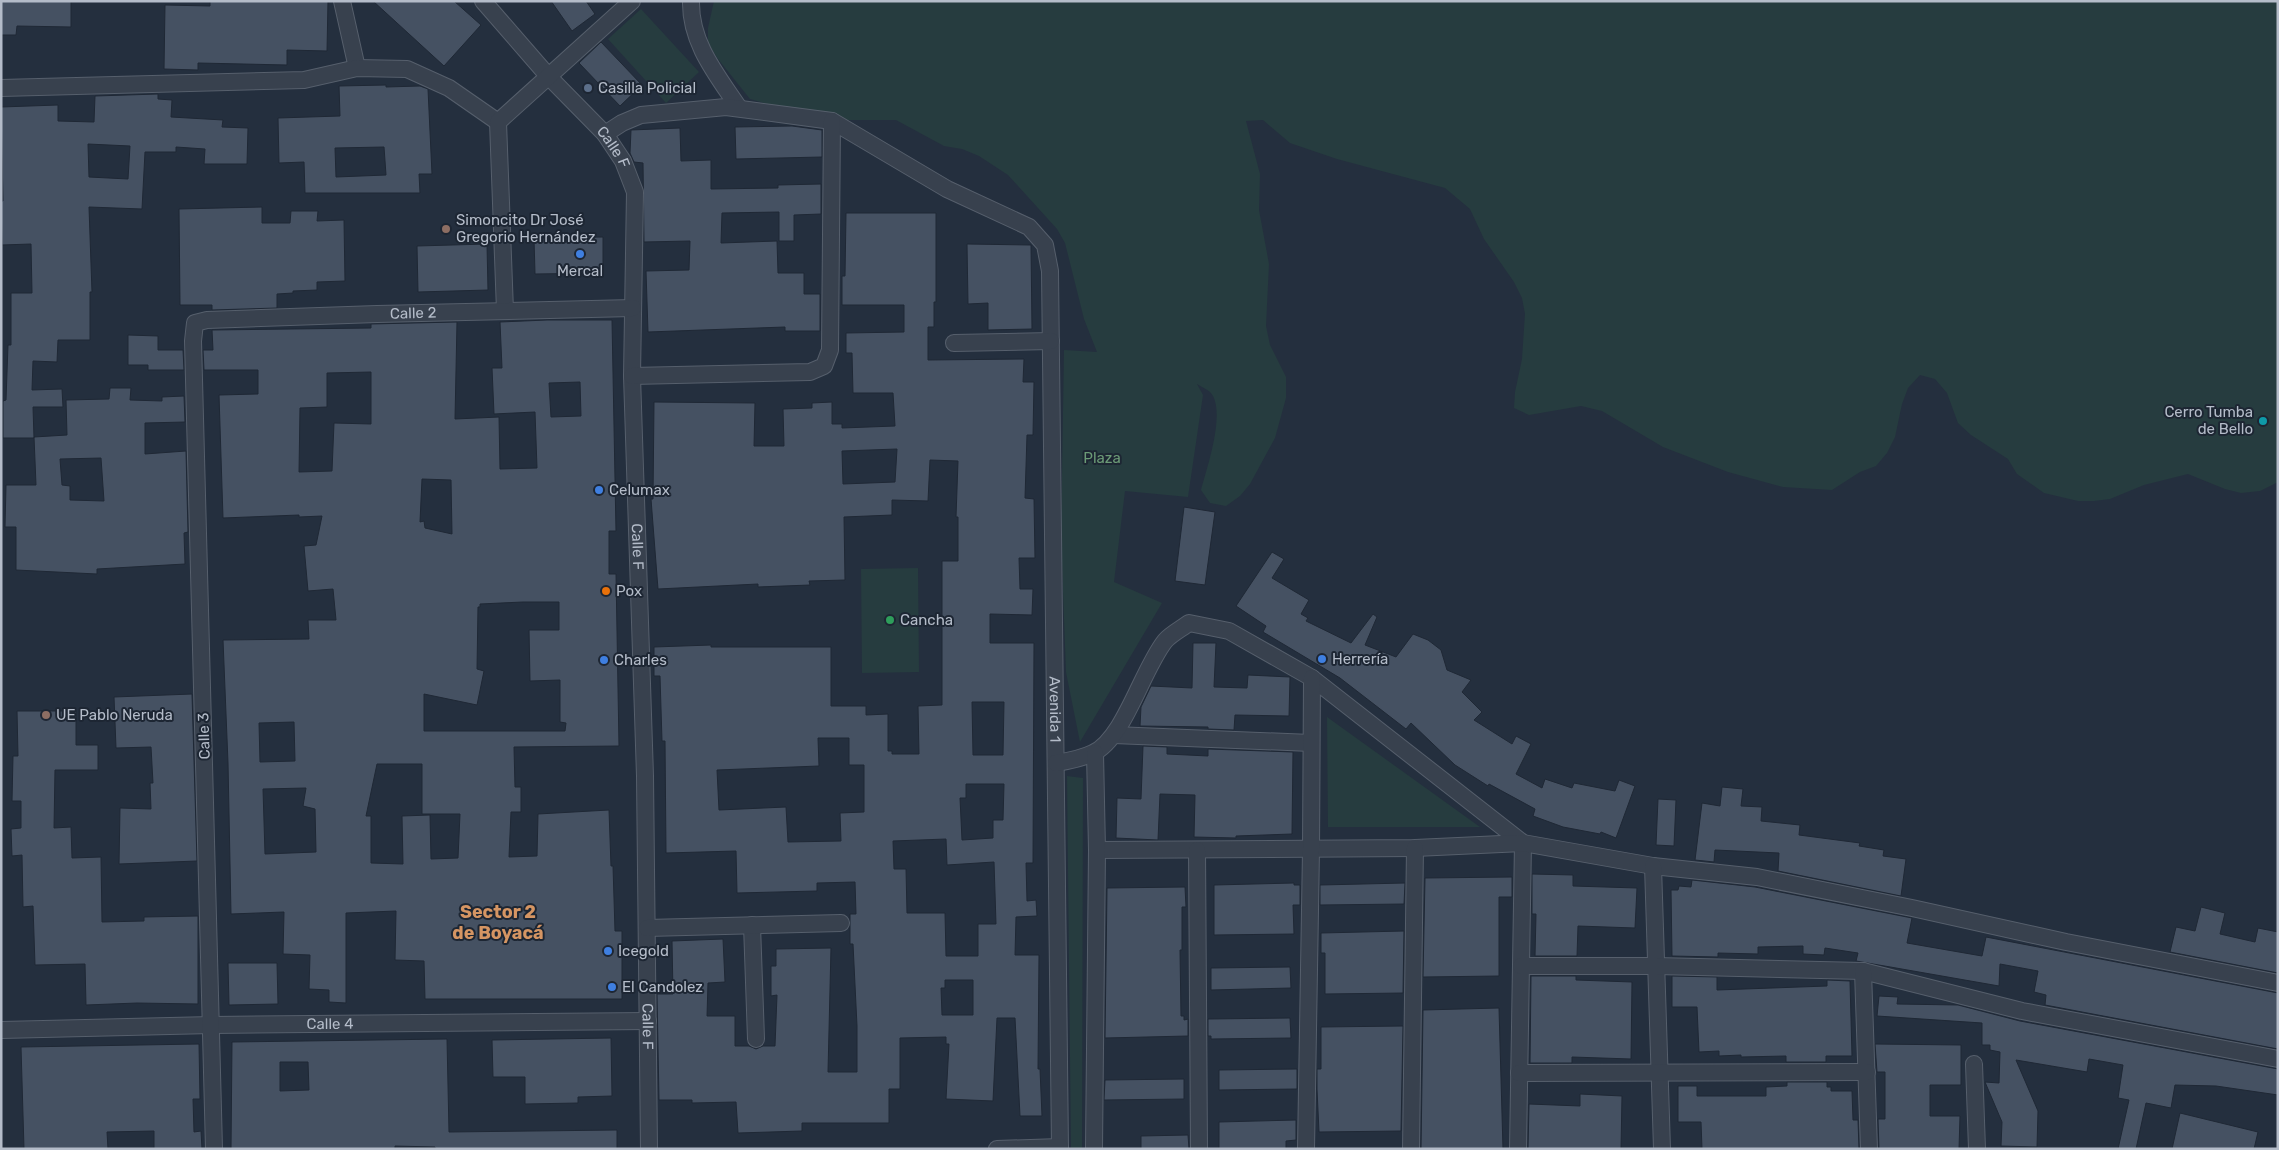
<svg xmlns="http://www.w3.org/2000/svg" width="2279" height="1150" font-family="Rubik,sans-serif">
	<rect width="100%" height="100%" fill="#242f3e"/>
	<path fill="#263c3f" d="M714,1H2278V482L2260,491L2241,493L2225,489L2188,474L2144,485L2110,499L2094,501H2078L2044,493L2017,474L2008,459L1971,435L1958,423L1947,393L1935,379L1920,375L1908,388L1902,404L1895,437L1887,453L1876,466L1860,472L1832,490L1783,487L1728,472L1663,447L1602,411L1581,406L1529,415L1514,408L1515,392L1522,359L1525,314L1522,298L1514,282L1484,239L1470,209L1445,188L1337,159L1290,143L1263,120L1246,121L1260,174L1259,210L1269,264L1266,326L1270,345L1286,377V398L1275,438L1250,484L1240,496L1226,506L1210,503L1201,490C1207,468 1227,409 1210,392C1207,389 1201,387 1197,384L1203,395L1188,497L1125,491L1114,582L1162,603L1080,742L1066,672L1061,538L1064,350L1097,352L1084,319L1065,243L1057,229L1008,175L979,156L962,149L944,146L896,120H847L782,108L750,99L718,59L708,43V28Z
		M641,9L699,72L666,103L608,39Z
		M918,568L919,672L862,673L861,569Z
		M1327,717L1480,827H1328Z
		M1067,776L1083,778L1082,1149H1071Z"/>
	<path fill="#455162" stroke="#1f2835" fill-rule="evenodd" d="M1,1H71V27L17,26L16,35H1Z
		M210,1H328L327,51L287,50V65L198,63V70L164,69L165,5L210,6Z
		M373,1H454L481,25L444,66Z
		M551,1H586L595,14L572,31Z
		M601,42L642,85L620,106L579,63Z
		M386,85V87L420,86L428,89L432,174H419L420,193H305L304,162L279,163L278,118L340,116L339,86ZM384,147L386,175L336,177L335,148Z
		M158,94V99L172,100L171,117L223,120L222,127L248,128L247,164H204L205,149L176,147V152H145L142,209L89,207L92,292H90V340H58L57,362L33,361L32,390L62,389L63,407H33L34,438H3V401L6,400L8,345H11V293H32L31,244L2,245L1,201H3L1,107L58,105V121L94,122L95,96ZM88,144L130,146L128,179L89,177Z
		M792,126L822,130V157L736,159L735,127Z
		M680,128L681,161L711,160V189L778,188V185L821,184V214L794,215V241H779V212L722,213L721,243L777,241L778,273H804V294H820V331H785V327L648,332L646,271L689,270L690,241L644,242L643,163L634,162L630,153L631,130Z
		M262,207V223H290L291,211H318L317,221L344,220L345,281L317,282V290L293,291V293L277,294V308L212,310V305H180L179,209Z
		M846,213H936V302H934V327H928V360L1024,359L1023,382H1034L1033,435H1027L1025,498L1034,499L1035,558H1019L1020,589H1033L1032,615L990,614V643H1034L1033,863H1026L1027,901L1036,900L1037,916L1016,917L1015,955H1039L1038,1069H1040L1042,1116H1020L1015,1018H997L993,1101L946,1099L949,1044H946V1037L900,1038V1089H889V1123H802V1131L738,1133L736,1102L692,1103V1100H659L657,994H673L672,941L723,939L725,982L708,983L707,1016H735V1046H749L756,1049L763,1046H775L777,995L771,996V966H776V949L831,948L828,1072H857V1026L853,944H850V914H856L855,882L817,883V891L737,893L736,851L666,853L665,741H662L660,676H654V647L711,645V647H831V706H866V715L888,714V751H892V754H919L918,706L942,705V561H958V517H956L958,461L930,460L928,501L892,500V515L844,517L845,580L809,581L810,585L758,587V584L658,589L651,499H653L654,402L755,403L754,446H784L783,409L812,408V403L832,402V424H842V428L895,426L893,393H853L852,353H846V333L904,332V305H842V276H845ZM897,449L895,482L843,484L842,451ZM972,702H1004L1003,755H973ZM818,738H849V765H864V812L840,813L841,841L788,842L786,807L719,810L717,770L819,766ZM966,784H1004L1003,820H993V838L962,840L960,798H966ZM946,839L947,865L994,862L996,924H978V956H946L945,913H907L906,869H894L893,841ZM945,980H973V1015H942L941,988H945Z
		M603,237V273L535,274L534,238Z
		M487,244L488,290L418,292L417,246Z
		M967,244L1031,245L1032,329L988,330V303L968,304Z
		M547,320H612L616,531H609V574H616L619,746L514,747L515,787H521V812H511L509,857L537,856L538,814L609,810L611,866H613L615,931H622V999H425L424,961L395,960L396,911L346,913V1003L329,1002V990L309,989L310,955L283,954L284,912L231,914L228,763L223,640L309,639L308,620H336L333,589L308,591L304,546L316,545L322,516L299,517V515L223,518L219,395L258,394V370H204L203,350H213L212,330L371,328V324L457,322L455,419L499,417L500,469L537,468L535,412L494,414L492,368H502L500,322ZM371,372V424L334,423L332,471L299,472L300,408L327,407V373ZM580,382L581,416L551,417L549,383ZM422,479L451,480L452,534L425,528L424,521L420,522ZM523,602H559V630H529L530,681L560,680V722L566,723L565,731H424V694L477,705L484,671L477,669L478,607H480V604ZM294,722L295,761L260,762L259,723ZM377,764H422V814H460L458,858L431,859L430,815L402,816L403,864L371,863V816H366ZM306,788L303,806L315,809L316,852L265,854L263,789Z
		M128,335L158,336V350H183L184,370H148V365H128Z
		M110,388H131L130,400L162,401V397L184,396L185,422L145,423V454L186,451L188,532L184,533L185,564L97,569V574L16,570V527H5L6,485H36L34,437L67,435L66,400L109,399ZM101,458L104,501L70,500V486L62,485L60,459Z
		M1184,507L1215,512L1205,585L1175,581Z
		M1272,552L1284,559L1272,578L1309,600L1301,614L1308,618L1306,621L1351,643L1373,614L1377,617L1365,645L1396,657L1413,634L1428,640L1441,650L1447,670L1471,680L1462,692L1482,712L1474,720L1512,744L1516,736L1531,744L1516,774L1542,788L1545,779L1572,788L1574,783L1615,791L1619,780L1635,786L1616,838L1601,832L1600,834L1563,827L1533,816L1535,809L1489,784L1488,786L1455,765L1411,723L1406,729L1340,678L1263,632L1266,626L1236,606Z
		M1193,643H1216L1214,687L1247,688L1248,675L1290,677L1289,716L1235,715L1234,730L1208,729V727L1140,726L1141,707L1151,686L1192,688Z
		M192,694L197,861L119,864L120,808L151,809L150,783H153L151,747L116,748L114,697Z
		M17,711H76V745H98V770H55L54,828L71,827L72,858L101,857L102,922L144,921V917L198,916V1004L137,1003L86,1005L85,964L35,965L33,906L23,907L22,855L12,856L11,829L21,828V801H12L13,756H18Z
		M1143,746L1167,747V754L1208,756V749L1293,752L1292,834L1236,836V838L1194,837L1195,795L1160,794L1158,840L1116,838L1117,798L1141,799Z
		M1722,787L1743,789L1741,806L1762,807L1761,821L1800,825L1799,835L1860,843L1859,846L1884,850L1883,856L1906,859L1901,896L1778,871L1779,853L1715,850L1714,862L1695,860L1702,803L1720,806Z
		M1658,799L1676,800L1674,846L1656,845Z
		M1532,874L1573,875V886L1637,888L1635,928L1578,926L1577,956H1535L1536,914H1532Z
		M1512,877V897H1499V976L1423,977L1425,878Z
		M1692,880L1755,887L1912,918L1907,943L1982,956L1986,937L2278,993V1049L2045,1005L2046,995L2034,992L2038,971L2000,964L1999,986L1856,961L1858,953L1825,948L1824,955L1803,954V946L1758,947V954L1718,953V957L1672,956L1671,890H1678L1679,886L1691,887Z
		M1294,883V885H1300V905H1293L1294,934L1214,935V885Z
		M1405,883L1404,904L1320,905V885Z
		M1185,887L1186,907H1182V950H1180L1181,1016H1184V1020L1188,1019V1036L1105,1038L1107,888Z
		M2201,907L2225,913L2220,934L2255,942L2258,928L2278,932V973L2170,952L2176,927L2195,931Z
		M1404,931L1403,993L1325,994V953H1321V933Z
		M228,963H277L278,1004L229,1005Z
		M1290,967L1291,988L1211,990V968Z
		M1531,976H1576V980L1632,982L1631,1059L1572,1057V1063H1530Z
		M1672,976L1717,977V990L1827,986V980L1850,981L1852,1056H1826V1062H1786V1056L1741,1057V1055L1719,1056V1051L1699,1052L1697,1007H1672Z
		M1879,996L1898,997L1897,1004L1958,1005L2020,1021L2278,1069V1095L2216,1086L2175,1085L2171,1108L2146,1103L2136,1149H2118L2129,1100L2118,1098L2123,1065L2089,1059L2087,1072L2016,1060L2038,1111L2037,1147L2001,1146L2002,1122L1985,1082L1999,1083L2000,1052L1990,1050V1045H1982V1023L1877,1016Z
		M1499,1008L1503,1149H1421L1423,1010Z
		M1290,1018L1291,1038L1211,1039V1036H1208V1019Z
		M1403,1026L1401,1131L1319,1132L1317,1089V1069H1321V1027Z
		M611,1038L612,1096L578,1097V1103L525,1104V1077H493L492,1040Z
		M447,1039L449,1132L617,1130V1149H435V1147L395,1146V1149H231L232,1042ZM280,1062H308L309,1090L280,1091Z
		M199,1044L200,1099H193L194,1132L201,1131L202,1149H154V1131L107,1132L108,1149H24L21,1047Z
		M1875,1044L1961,1045V1085H1930V1116H1960L1959,1149H1879L1878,1119H1885V1072H1877Z
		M1297,1069V1089L1219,1090V1070Z
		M1184,1079V1099L1104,1100L1105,1080Z
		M1787,1082H1827V1087H1831V1091H1852L1853,1120H1858L1859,1149H1702L1701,1122H1678V1086H1697V1096H1766V1087L1787,1086Z
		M1580,1094L1622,1096L1621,1149H1528L1529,1104L1580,1106Z
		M2180,1113L2258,1132L2254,1149H2172Z
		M1296,1120V1140L1286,1141V1149H1219V1122Z
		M1188,1135L1189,1149H1141V1136Z"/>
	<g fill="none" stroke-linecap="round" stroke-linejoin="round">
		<defs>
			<g id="street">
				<path d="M342,1L357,68"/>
				<path id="s1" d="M483,1L549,77L605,134L623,161L635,192L632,376L645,776L649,1149"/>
				<path d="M691,1C690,43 717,75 739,108"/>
				<path d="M1,88L304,80L357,68L407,69L449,88L498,122"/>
				<path id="s2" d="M605,134L622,123L641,115L726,107L832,121L947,189L1029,227L1045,245L1050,271L1060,1149"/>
				<path d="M505,311L498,122L632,1"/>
				<path d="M954,343L1051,341"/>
				<path d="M632,376L810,372L824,366L830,350L832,121"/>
				<path d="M1114,735L1311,743"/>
				<path d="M1056,763C1068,761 1081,759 1093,753C1124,739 1142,670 1165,641C1171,634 1181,629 1189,623L1229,631L1312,678L1523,843L1518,1149"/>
				<path d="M1097,850L1415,848L1523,843L1653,866L1757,877L1912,908L2066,942L2278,983"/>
				<path d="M1197,850L1199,1149"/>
				<path d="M1653,866L1662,1149"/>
				<path d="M752,925L756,1039"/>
				<path d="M647,928L841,923"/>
				<path d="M1521,966H1657L1863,971L2022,1011L2278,1059"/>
				<path d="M1863,971L1869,1149"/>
				<path id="s3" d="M1,1030L212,1025L648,1021"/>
				<path d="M1974,1064L1977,1149"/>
				<path d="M1519,1073L1867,1072"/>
				<path id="s4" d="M214,1149L193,341L195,323L207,320L377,314L633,308"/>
				<path d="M997,1149L1060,1147"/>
				<path d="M1094,1149L1097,850L1095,753"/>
				<path d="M1306,1149L1311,850L1312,678"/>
				<path d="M1411,1149L1415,848"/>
			</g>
		</defs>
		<use href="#street" stroke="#565f6c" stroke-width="18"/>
		<use href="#street" stroke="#38414e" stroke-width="16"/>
	</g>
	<circle fill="#5c6f8a" stroke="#1d2633" stroke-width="2" cx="588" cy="88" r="5"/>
	<g fill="#8d6e63" stroke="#1d2633" stroke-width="2">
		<circle cx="446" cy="229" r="5"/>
		<circle cx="46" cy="715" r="5"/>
	</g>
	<g fill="#3f7fe0" stroke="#1d2633" stroke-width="2">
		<circle cx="580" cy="254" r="5"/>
		<circle cx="599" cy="490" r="5"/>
		<circle cx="1322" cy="659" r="5"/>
		<circle cx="604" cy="660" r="5"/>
		<circle cx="608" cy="951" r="5"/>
		<circle cx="612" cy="987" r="5"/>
	</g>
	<circle fill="#0f9aa8" stroke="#1d2633" stroke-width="2" cx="2263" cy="421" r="5"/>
	<circle fill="#e8710a" stroke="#1d2633" stroke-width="2" cx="606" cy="591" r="5"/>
	<circle fill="#2e9e5b" stroke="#1d2633" stroke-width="2" cx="890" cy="620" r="5"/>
	<g text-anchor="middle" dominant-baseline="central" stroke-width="4" stroke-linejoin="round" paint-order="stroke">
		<g font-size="15" fill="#b4bcc9" stroke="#1d2633" text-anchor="start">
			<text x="598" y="88">Casilla Policial</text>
			<text x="456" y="220">Simoncito Dr José<tspan x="456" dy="17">Gregorio Hernández</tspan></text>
			<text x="580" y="271" text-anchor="middle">Mercal</text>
			<text x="2253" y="412" text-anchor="end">Cerro Tumba<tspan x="2253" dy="17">de Bello</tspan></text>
			<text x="609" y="490">Celumax</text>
			<text x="616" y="591">Pox</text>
			<text x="900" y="620">Cancha</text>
			<text x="1332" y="659">Herrería</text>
			<text x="614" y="660">Charles</text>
			<text x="56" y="715">UE Pablo Neruda</text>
			<text x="618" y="951">Icegold</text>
			<text x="622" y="987">El Candolez</text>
		</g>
		<g font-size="15" fill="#b4bcc9" stroke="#1d2633">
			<text stroke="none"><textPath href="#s1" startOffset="196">Calle F</textPath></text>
			<text stroke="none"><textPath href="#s4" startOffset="1045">Calle 2</textPath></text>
			<text stroke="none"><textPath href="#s1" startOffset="601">Calle F</textPath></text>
			<text stroke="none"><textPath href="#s2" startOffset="946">Avenida 1</textPath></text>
			<text transform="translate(204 736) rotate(-92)">Calle 3</text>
			<text stroke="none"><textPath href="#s3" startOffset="329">Calle 4</textPath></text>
			<text stroke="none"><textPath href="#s1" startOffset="1081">Calle F</textPath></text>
		</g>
		<g font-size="15" fill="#6b9a76" stroke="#1d2633">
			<text x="1102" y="458">Plaza</text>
		</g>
		<g font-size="18" font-weight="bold" fill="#d59563" stroke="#1d2633">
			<text x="498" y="912">Sector 2<tspan x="498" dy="21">de Boyacá</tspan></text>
		</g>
	</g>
	<rect width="2279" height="1150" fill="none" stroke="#b4bcc9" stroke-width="5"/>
</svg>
